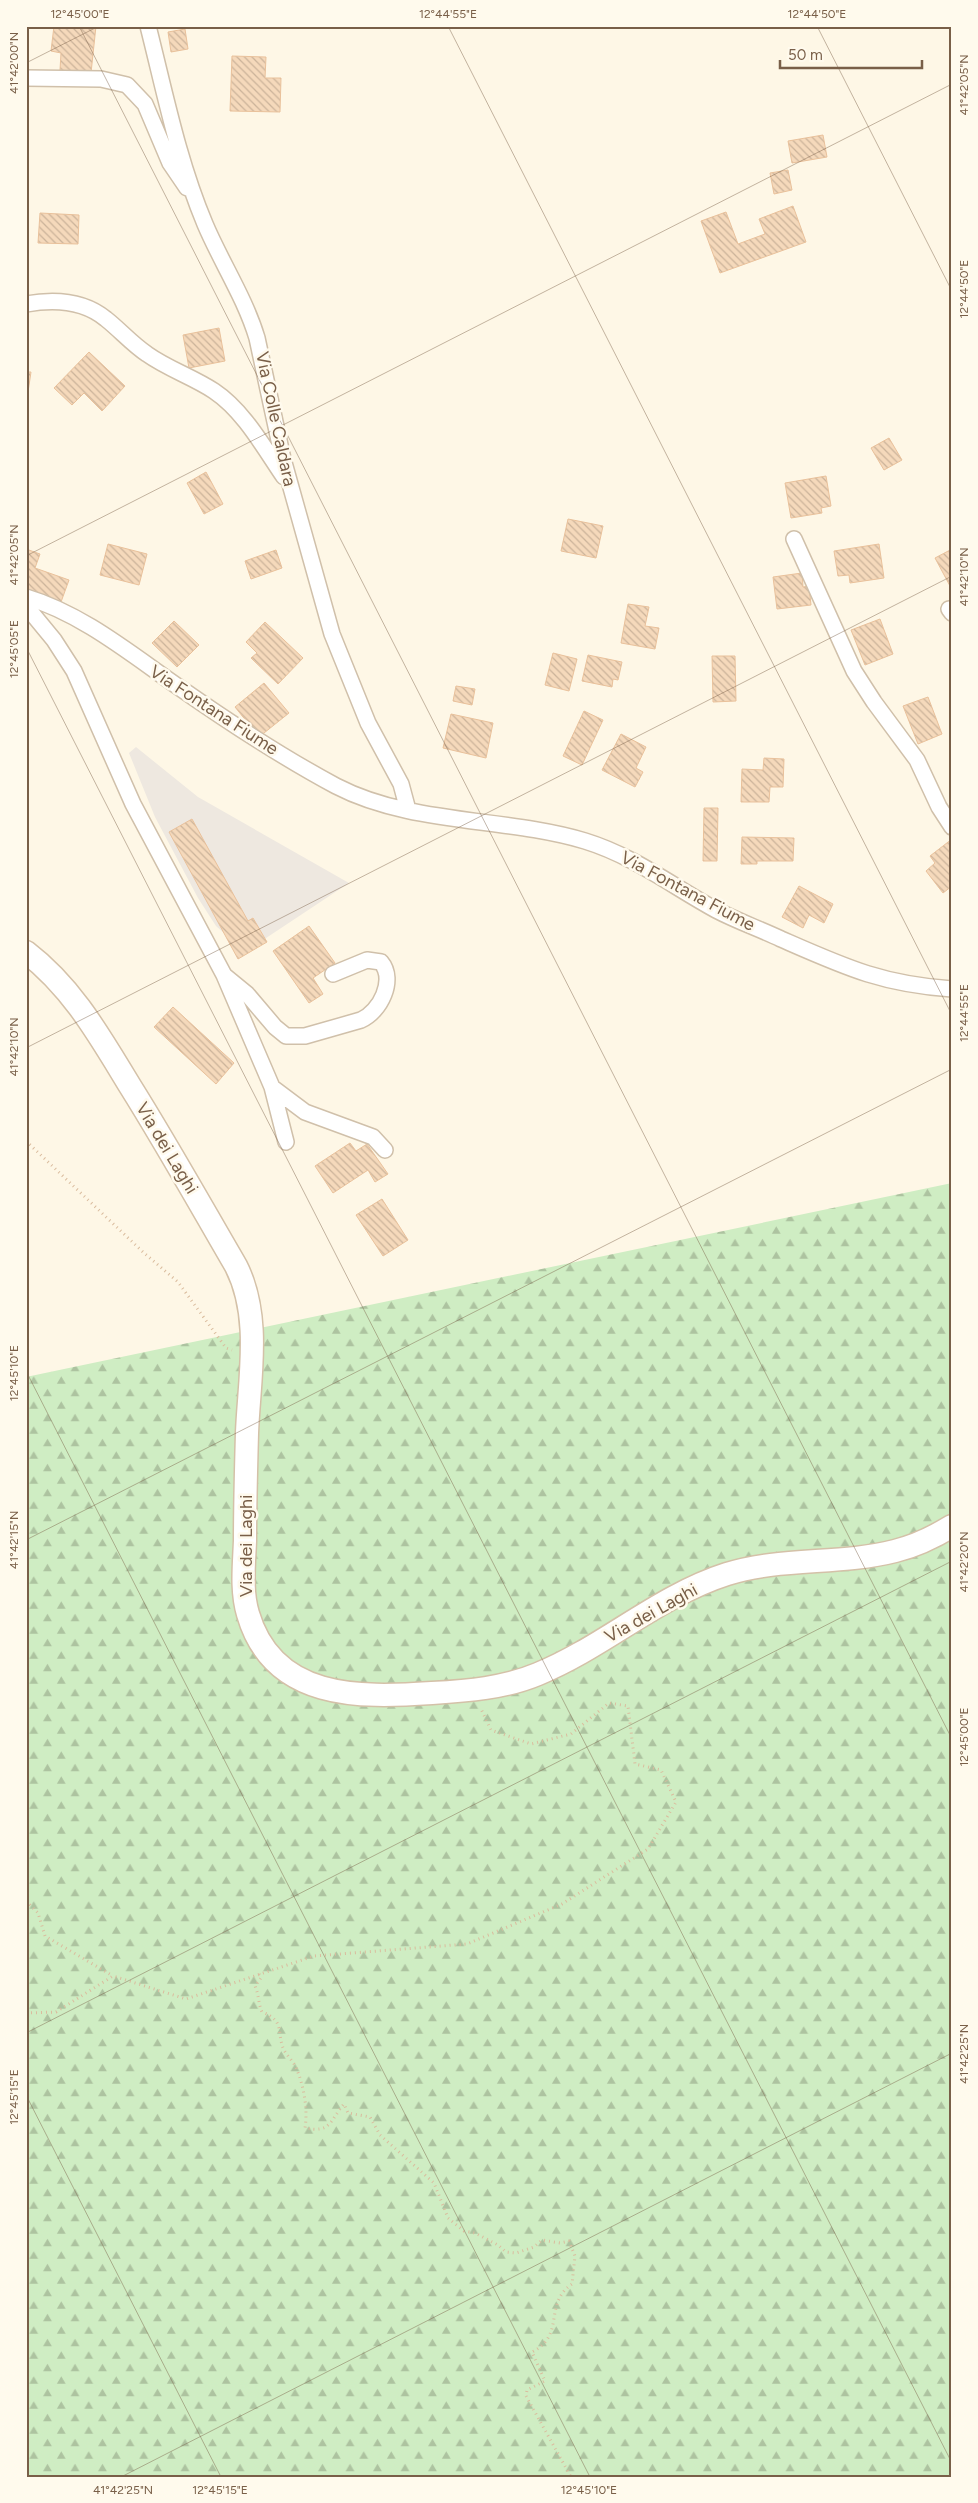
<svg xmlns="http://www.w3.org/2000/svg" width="978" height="2503" font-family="Figtree,sans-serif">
	<defs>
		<pattern id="forest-firs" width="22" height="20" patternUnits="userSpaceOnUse" patternTransform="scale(1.25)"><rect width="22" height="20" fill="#cfedc3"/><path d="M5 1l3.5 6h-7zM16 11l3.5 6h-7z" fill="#adc3a0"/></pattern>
		<pattern id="building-back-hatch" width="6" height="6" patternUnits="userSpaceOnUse" patternTransform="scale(1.25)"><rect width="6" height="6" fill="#f5d9bb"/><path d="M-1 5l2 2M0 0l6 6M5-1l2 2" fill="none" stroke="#cbb39a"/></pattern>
	</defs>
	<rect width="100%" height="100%" fill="#fef7e6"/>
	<path fill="#eee8e0" d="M136,747L198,797L349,883L245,952L216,926L198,898L155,817L129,753Z"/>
	<path fill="url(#forest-firs)" d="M952,1183V2477H26V1377Z"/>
	<path fill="url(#building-back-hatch)" stroke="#e9c19b" d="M54,26H96L91,73L60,70L61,53L51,51Z
		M185,29L188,49L171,52L168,32Z
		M232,56L266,57L265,78H281L280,112L230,111Z
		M823,135L827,157L792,163L788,141Z
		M788,170L792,190L774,194L770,173Z
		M793,206L806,242L720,273L701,221L726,212L738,244L765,234L759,219Z
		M40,213L79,215L78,244L38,243Z
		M219,328L225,361L189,368L183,335Z
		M89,352L125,386L102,411L84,393L72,405L54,388Z
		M26,372H31L28,392H26Z
		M889,438L902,460L884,470L871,448Z
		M206,472L223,504L204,514L187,483Z
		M826,476L831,506L821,508L822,513L791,518L785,483Z
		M568,519L603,526L596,558L561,551Z
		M108,544L147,554L139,585L100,575Z
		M879,544L884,578L850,583L849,575L838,576L834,551Z
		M26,549L40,554L35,568L69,580L61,602L26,590Z
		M952,549V585L950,586L935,558Z
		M276,550L282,568L251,579L245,561Z
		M802,573L803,587L809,586L811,605L777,609L773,577Z
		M628,604L649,607L645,626L659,628L655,649L621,643Z
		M880,619L893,654L865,665L851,630Z
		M174,621L199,645L177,667L152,643Z
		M265,622L303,658L278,684L251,658L257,653L246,642Z
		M553,653L577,659L569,691L545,685Z
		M588,655L622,662L618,680L613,679L612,687L582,681Z
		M712,656H735L736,701L713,702Z
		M264,683L289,713L259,737L235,707Z
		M456,686L475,689L472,705L453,701Z
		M928,697L942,734L918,744L903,706Z
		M584,711L603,720L582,765L563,756Z
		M451,714L493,723L486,758L443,748Z
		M621,734L646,747L636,768L643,772L635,787L602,770Z
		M764,758L784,759L783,787H770L769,802H741L742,769L763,770Z
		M704,808H718L717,861H703Z
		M192,819L248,921L253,918L267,942L238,959L169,832Z
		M742,837L794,838L793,861H757V864H741Z
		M952,839V886L943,893L926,871L935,863L930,856Z
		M799,886L833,904L824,923L809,915L803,928L782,917Z
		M309,926L335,963L313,978L323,994L309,1003L273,951Z
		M173,1007L234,1063L216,1084L154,1027Z
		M350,1143L356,1151L367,1144L388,1174L375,1182L368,1170L333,1193L315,1166Z
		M382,1199L408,1240L383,1256L356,1215Z"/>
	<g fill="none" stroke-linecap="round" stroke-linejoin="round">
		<defs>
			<path id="street" d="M148,26C165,93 178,160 205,224C221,262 245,298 257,338L283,459L332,634L368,723L401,784L408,810
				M26,78L101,79L127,85L145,104L170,163L187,188
				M26,304C54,299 83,300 106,319C120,330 132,344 147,354C168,369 193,377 214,391C244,411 264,448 284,477
				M794,539L854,671L874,702L917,760L939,807L952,827
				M26,597C83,614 132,655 180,688C230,723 282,757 336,786C411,825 505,817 585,841C634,856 672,886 716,910C737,921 760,929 781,939C845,967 881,984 952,989
				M26,606L54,640L74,671L133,804L224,975L272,1087L286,1142
				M949,609L952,613
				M225,976L247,994L275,1027L286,1036H305L361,1020C380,1012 396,980 381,962L367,960L333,974
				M273,1088L305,1112L373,1137L385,1150"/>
			<path id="secondary" d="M26,952C73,988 100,1037 130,1086C167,1145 201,1206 236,1266C262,1317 249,1379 247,1433C246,1469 245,1505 245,1541C244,1565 241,1591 248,1614C273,1700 359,1698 432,1693C467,1691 505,1688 538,1674C604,1647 658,1596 727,1574C781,1557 840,1565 895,1551C915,1546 934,1537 952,1526"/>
		</defs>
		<use href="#street" stroke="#d0c0aa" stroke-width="18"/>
		<use href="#secondary" stroke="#d4c1a8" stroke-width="25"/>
		<path stroke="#dabc9e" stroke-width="3" stroke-dasharray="1 4" stroke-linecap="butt" d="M26,1141L144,1253L178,1282L226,1348L232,1350
			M26,1901L38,1913L45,1936L113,1976
			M259,1974L261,1978L255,1986C259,1995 258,2003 262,2012C286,2021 276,2033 284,2050C288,2057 295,2063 297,2070C304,2087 308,2110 305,2128C331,2133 329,2122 344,2104L348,2113L370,2117L380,2135L434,2183L448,2218L464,2231L475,2233L498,2245L506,2252L516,2253L534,2247L542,2240L560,2243L569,2241L575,2256L572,2284C543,2304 566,2335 532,2352L545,2381L527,2390L526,2396L571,2477
			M26,2013L56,2012L113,1976L186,1999L314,1956L467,1944L562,1904L648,1849L676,1802L661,1770L635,1764L628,1706L609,1703L571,1734L531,1744L491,1730L481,1709"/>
		<use href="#street" stroke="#fff" stroke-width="15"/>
		<use href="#secondary" stroke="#fff" stroke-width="22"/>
	</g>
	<path fill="none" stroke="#795f48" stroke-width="1" stroke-opacity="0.45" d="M79,26L952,1739M448,26L952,1015M817,26L952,291M26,63L99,26M26,556L952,84M26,647L952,2463M26,1048L952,576M26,1371L590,2477M26,1540L952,1069M26,2033L952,1561M26,2095L221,2477M121,2477L952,2053"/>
	<g text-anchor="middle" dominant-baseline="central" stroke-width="5" stroke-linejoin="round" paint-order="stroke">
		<g font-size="18" fill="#795f48" stroke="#fffaed">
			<text transform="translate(276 419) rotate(78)">Via Colle Caldara</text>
			<text transform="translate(214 710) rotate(33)">Via Fontana Fiume</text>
			<text transform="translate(688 891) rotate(28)">Via Fontana Fiume</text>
			<text transform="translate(167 1148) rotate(59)">Via dei Laghi</text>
			<text transform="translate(246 1546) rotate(-90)">Via dei Laghi</text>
			<text transform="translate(651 1613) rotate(-29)">Via dei Laghi</text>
		</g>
	</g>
	<rect width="978" height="2503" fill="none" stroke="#fffaed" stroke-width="55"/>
	<path d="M780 60v8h142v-8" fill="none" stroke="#795f48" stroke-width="2.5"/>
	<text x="788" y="60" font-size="15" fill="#795f48" stroke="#fffaed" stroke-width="4" paint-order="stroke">50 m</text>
	<rect x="28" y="28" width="922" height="2448" fill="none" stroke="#795f48" stroke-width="2"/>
	<g font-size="12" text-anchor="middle" fill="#795f48">
		<text x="80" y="18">12°45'00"E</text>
		<text x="448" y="18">12°44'55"E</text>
		<text x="817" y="18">12°44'50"E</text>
		<text transform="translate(14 63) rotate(-90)" y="4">41°42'00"N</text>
		<text transform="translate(964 85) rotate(-90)" y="4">41°42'05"N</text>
		<text transform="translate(964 289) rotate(-90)" y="4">12°44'50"E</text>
		<text transform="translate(14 555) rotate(-90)" y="4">41°42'05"N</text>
		<text transform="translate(964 577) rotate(-90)" y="4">41°42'10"N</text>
		<text transform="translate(14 649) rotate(-90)" y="4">12°45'05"E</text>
		<text transform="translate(964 1013) rotate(-90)" y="4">12°44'55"E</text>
		<text transform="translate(14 1047) rotate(-90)" y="4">41°42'10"N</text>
		<text transform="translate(14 1373) rotate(-90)" y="4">12°45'10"E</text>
		<text transform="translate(14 1540) rotate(-90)" y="4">41°42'15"N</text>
		<text transform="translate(964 1562) rotate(-90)" y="4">41°42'20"N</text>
		<text transform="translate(964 1737) rotate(-90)" y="4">12°45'00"E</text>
		<text transform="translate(964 2054) rotate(-90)" y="4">41°42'25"N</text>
		<text transform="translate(14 2097) rotate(-90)" y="4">12°45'15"E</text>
		<text x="123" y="2494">41°42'25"N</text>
		<text x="220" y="2494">12°45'15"E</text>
		<text x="589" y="2494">12°45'10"E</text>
	</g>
</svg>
